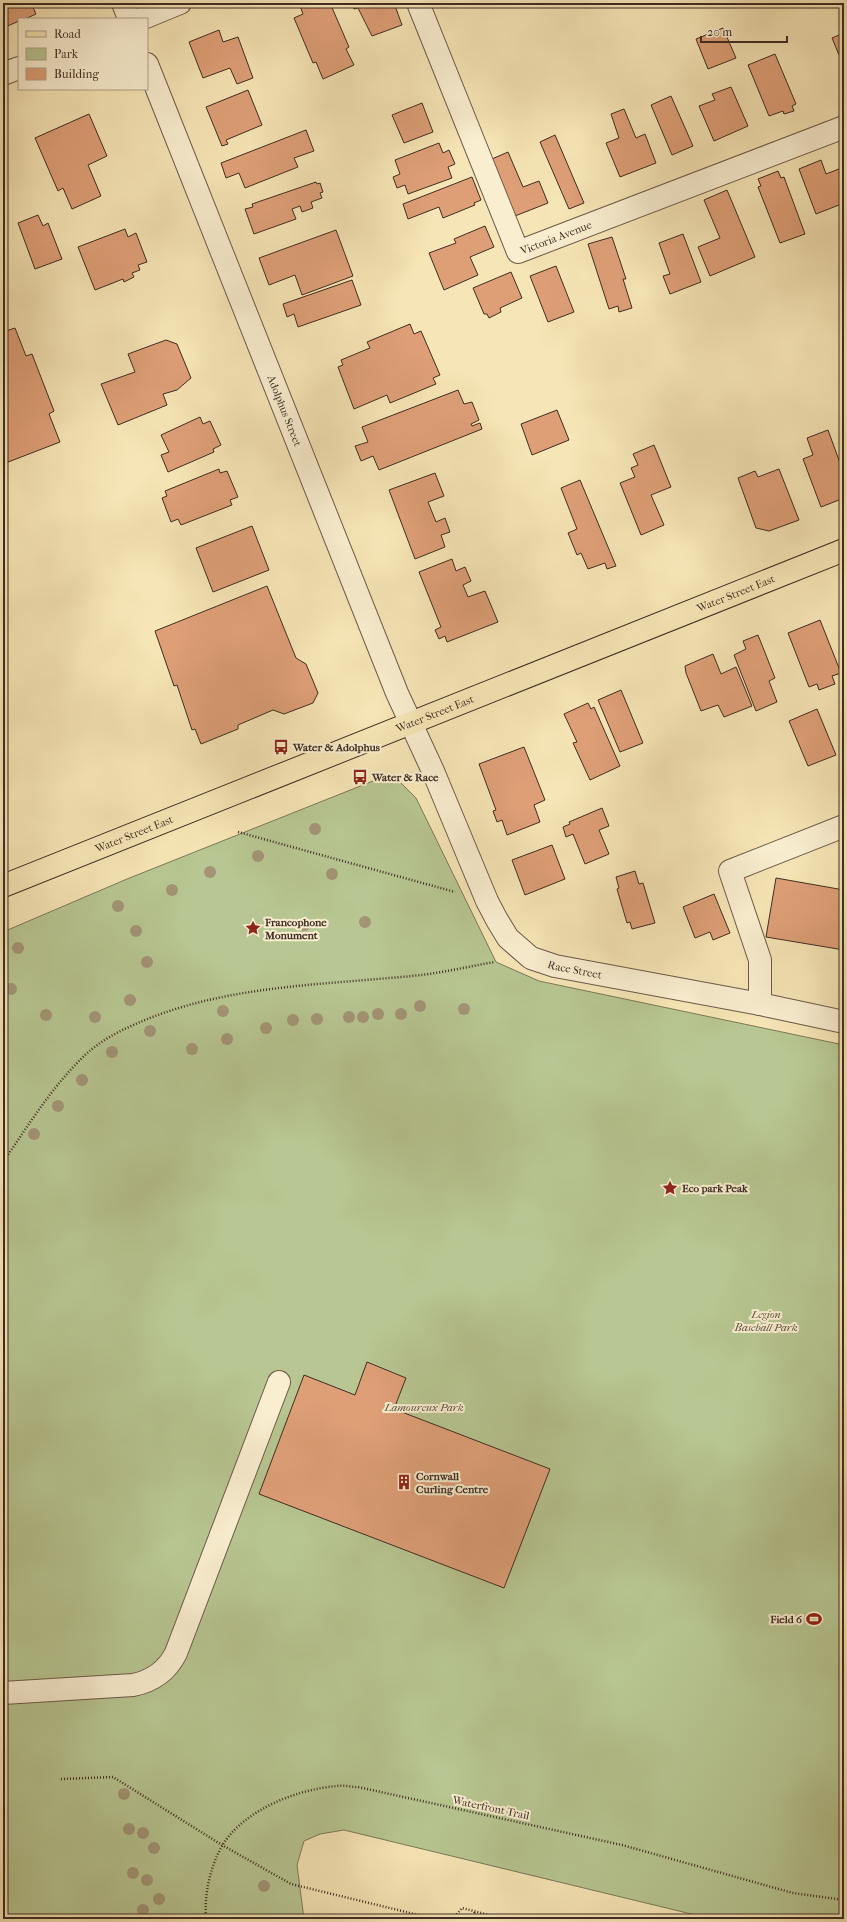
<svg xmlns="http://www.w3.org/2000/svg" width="847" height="1922" font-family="'IM FELL French Canon',serif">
	<rect width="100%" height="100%" fill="#f6e5b6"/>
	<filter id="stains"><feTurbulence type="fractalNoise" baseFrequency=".005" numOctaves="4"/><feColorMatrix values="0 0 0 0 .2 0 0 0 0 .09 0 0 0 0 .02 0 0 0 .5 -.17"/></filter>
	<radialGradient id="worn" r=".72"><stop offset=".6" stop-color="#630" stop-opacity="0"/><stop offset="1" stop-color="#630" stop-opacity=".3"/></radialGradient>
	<path fill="#b7c692" stroke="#7b795a" d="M388,775L398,780L416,798L496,962L539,981L844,1045V1919H712L344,1830L320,1834L304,1841L297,1865L304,1919H3V932L127,879Z"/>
	<path fill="#de9f77" stroke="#3f2c23" d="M3,3H36L32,5L36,14L25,19H19V21L3,28Z
		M306,3H317L319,8L330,3L349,47L346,49L354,65L323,79L316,62L313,63L294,18L303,14L300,6Z
		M352,3H394L402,25L372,36L358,8L354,9Z
		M723,28L736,58L708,69L696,39Z
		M219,30L223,42L238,37L253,78L237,84L230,68L203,78L189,42Z
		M844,33V53L839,55L832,38Z
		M775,54L796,104L792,106L794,111L784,114L783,111L769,116L748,65Z
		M731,87L748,126L714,141L699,106L715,100L712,94Z
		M248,90L262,125L226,140L228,144L222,146L206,107Z
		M671,96L693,146L672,155L651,105Z
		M422,103L433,132L404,143L392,115Z
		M624,109L636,138L645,134L656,163L620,177L606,143L619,138L611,114Z
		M89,114L107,156L88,165L101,196L72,209L63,188L58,191L35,138Z
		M306,130L314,151L294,158L298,167L245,188L239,173L226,178L221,163Z
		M555,135L584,203L569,209L540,142Z
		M439,143L443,153L449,150L455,164L448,167L452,178L408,194L405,185L397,188L393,177L400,174L395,160Z
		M508,152L523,187L539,181L548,203L515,216L492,159Z
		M821,160L826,174L844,167V203L816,214L799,169Z
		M778,171L781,178L784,177L805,234L780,243L758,187L761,186L758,179Z
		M472,177L481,200L474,203L475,205L443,218L439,207L408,219L403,204Z
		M316,182L317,184L320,183L323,192L320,193L322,198L311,202L313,208L302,212L300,206L292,209L296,219L254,234L245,209L253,207L252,204Z
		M727,190L755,257L710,276L698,247L720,238L704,200Z
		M38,215L43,226L48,223L62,259L35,269L18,223Z
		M485,226L494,247L470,257L478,275L444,290L429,253L456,243L454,239Z
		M125,229L128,237L136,233L147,262L138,265L140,270L132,273L134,277L124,282L123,279L95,290L78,247Z
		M336,230L353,276L302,295L295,275L269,285L259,258Z
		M683,234L701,282L670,294L663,276L670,274L659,243Z
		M612,237L626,279H623L632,308L619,312L618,306L609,309L588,244Z
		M556,266L574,312L548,322L530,276Z
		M511,272L522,298L500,308L501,312L489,318L487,314H484L473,288Z
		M352,280L361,305L298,327L294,314L287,317L283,304Z
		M410,324L414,334L421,331L440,375L433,378L436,384L390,403L387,395L354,409L338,367L343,365L341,360L370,348L367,342Z
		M15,328L26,356L32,354L54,411L49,414L60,442L3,464V332Z
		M166,340L177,344L191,378L177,390L163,394L167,405L118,425L101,384L135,372L128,354Z
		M458,390L464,404L472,402L479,420L471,424L472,426L480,423L482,429L379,470L373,456L361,461L355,446L368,442L362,427Z
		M557,410L569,440L532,455L521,424Z
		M200,417L203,424L210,421L221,445L213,449L214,452L168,472L161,455L169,452L161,435Z
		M828,430L844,474V498L821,507L803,459L813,455L807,438Z
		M654,445L671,487L651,495L664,525L641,535L620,483L635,477L631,468L638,465L633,454Z
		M219,469L220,473L227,471L238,497L230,500L232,505L181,525L178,519L171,522L162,498L167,496L165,491Z
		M779,469L799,520L769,531L756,528L738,478L755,471L758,477Z
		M435,473L444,496L428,502L436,522L445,518L450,532L441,535L445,547L415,559L389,490Z
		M580,480L616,566L607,569L605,563L588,569L581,553L577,555L568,533L577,529L561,488Z
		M252,526L269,570L213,592L196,548Z
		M452,559L456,571L465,567L471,581L463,585L468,597L485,591L498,622L447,642L445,636L439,639L435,630L441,627L419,572Z
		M267,586L296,658L306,664L318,693L313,703L284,714L273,710L238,725V729L201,744L195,729L192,730L177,685L174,686L155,631Z
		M820,620L841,673L832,676L835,684L819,690L817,684L809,687L788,633Z
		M758,635L775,678L769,681L777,702L756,711L734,655L746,649L743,641Z
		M713,654L721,674L736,667L752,706L724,717L718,705L701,711L686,673L685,666Z
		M621,690L643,743L620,752L598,700Z
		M588,703L591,709L594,707L620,766L590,780L573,743L577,742L564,714Z
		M817,709L836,755L808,766L789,721Z
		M524,747L545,800L534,805L540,822L507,835L502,820L497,822L493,811L496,810L479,764Z
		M602,808L609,826L599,830L609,854L585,864L573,834L566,837L563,827L570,824L569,822Z
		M552,845L565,879L525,895L512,860Z
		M635,871L639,884L643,883L655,923L632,929L630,922L627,923L617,889L619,888L616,877Z
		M776,878L844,890V950L766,937Z
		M714,894L730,933L713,940L710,932L695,938L683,907Z
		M367,1362L406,1378L394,1409L550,1469L504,1588L259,1494L304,1375L355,1395Z"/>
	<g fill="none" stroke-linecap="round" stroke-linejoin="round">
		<defs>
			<g id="minor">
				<path d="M123,3L129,19"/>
				<path id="s1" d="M418,3L518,252L844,127"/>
				<path d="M141,19L180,3"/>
				<path id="s2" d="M147,64L397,693L433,771L487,901L497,920L508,938L531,958L555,966L760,1004L844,1022"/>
				<path d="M3,74L19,68"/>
				<path d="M760,1004V960L730,871L844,826"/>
				<path d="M3,1693L133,1685C153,1681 167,1671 176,1653L279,1382"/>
			</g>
			<g id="major">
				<path id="s3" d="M3,886L844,550"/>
			</g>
		</defs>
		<use href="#minor" stroke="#6d5a48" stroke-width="24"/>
		<use href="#major" stroke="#3f2c23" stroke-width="24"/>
		<path stroke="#3f2c23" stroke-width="2.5" stroke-dasharray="1 2" stroke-linecap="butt" d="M238,832L455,892
			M3,1162C28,1126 51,1088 83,1057C100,1040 123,1029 145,1020C233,984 328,985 421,975C446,972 471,966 495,962
			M61,1779L113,1777L222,1845L291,1884L435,1919
			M206,1919C204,1895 210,1867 222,1846C243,1810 298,1789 337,1786C344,1785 351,1787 358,1787L622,1845L793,1893L844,1900
			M453,1919L462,1908L505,1919
			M473,1919L475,1911"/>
		<use href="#minor" stroke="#f9eed0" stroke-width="22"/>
		<use href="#major" stroke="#f6e5b6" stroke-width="22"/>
	</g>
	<g fill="#a29475">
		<circle cx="315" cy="829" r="6"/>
		<circle cx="258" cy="856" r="6"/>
		<circle cx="210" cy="872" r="6"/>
		<circle cx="332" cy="874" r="6"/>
		<circle cx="172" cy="890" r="6"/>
		<circle cx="118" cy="906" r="6"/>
		<circle cx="365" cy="922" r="6"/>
		<circle cx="304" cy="925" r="6"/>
		<circle cx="136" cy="931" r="6"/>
		<circle cx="18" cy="948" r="6"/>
		<circle cx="147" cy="962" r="6"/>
		<circle cx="11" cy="989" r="6"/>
		<circle cx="130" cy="1000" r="6"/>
		<circle cx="420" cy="1006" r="6"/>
		<circle cx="464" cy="1009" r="6"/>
		<circle cx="223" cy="1011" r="6"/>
		<circle cx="378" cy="1014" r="6"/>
		<circle cx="401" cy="1014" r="6"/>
		<circle cx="46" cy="1015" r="6"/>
		<circle cx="95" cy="1017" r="6"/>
		<circle cx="349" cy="1017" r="6"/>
		<circle cx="363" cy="1017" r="6"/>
		<circle cx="317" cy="1019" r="6"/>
		<circle cx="293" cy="1020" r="6"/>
		<circle cx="266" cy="1028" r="6"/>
		<circle cx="150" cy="1031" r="6"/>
		<circle cx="227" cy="1039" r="6"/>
		<circle cx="192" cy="1049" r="6"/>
		<circle cx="112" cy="1052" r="6"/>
		<circle cx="82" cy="1080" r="6"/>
		<circle cx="58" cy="1106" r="6"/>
		<circle cx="34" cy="1134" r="6"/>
		<circle cx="124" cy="1794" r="6"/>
		<circle cx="129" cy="1829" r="6"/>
		<circle cx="143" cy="1833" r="6"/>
		<circle cx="154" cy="1848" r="6"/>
		<circle cx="133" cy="1873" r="6"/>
		<circle cx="147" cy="1880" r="6"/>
		<circle cx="264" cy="1886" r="6"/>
		<circle cx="159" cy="1899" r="6"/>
		<circle cx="143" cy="1910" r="6"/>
	</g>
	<defs>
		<symbol id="bus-bare" viewBox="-9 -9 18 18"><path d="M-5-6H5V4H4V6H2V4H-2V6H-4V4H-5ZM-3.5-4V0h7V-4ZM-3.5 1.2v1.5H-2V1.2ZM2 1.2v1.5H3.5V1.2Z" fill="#8f2418" stroke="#f9eed0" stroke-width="2.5" paint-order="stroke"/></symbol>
		<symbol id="sight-bare" viewBox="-9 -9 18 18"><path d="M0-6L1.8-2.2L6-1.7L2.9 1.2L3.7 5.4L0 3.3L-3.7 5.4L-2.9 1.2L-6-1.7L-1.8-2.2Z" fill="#8f2418" stroke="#f9eed0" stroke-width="2.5" paint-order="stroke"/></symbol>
		<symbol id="building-bare" viewBox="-9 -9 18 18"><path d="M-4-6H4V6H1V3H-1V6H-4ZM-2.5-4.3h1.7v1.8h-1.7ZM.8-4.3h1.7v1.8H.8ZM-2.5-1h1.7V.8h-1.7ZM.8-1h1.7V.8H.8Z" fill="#8f2418" stroke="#f9eed0" stroke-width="2.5" paint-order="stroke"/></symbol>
		<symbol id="stadium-bare" viewBox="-9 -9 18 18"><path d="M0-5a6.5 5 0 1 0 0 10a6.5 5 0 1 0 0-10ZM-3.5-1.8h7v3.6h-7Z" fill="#8f2418" stroke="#f9eed0" stroke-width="2.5" paint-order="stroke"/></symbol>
	</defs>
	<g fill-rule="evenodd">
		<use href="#bus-bare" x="270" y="736" width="22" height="22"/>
		<use href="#bus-bare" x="349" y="766" width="22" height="22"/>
		<use href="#sight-bare" x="242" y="917" width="22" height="22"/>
		<use href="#sight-bare" x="659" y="1177" width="22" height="22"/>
		<use href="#building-bare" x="393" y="1471" width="22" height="22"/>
		<use href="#stadium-bare" x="803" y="1608" width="22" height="22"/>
	</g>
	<g text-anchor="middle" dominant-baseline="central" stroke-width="4" stroke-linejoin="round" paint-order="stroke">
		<g font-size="11" fill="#3f2c23" stroke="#f9eed0">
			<text stroke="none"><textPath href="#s1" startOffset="309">Victoria Avenue</textPath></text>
			<text stroke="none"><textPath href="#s2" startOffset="373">Adolphus Street</textPath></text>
			<text stroke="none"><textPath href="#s3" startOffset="789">Water Street East</textPath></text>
			<text stroke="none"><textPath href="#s3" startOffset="465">Water Street East</textPath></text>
			<text stroke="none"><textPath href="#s3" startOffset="141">Water Street East</textPath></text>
			<text stroke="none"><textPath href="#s2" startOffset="1022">Race Street</textPath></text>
			<text transform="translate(491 1808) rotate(12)">Waterfront Trail</text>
		</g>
		<g font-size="11" font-weight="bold" fill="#3f2c23" stroke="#f9eed0" text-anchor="start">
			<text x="293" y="747">Water &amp; Adolphus</text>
			<text x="372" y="777">Water &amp; Race</text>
			<text x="265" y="922">Francophone<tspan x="265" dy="13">Monument</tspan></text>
			<text x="682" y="1188">Eco park Peak</text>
			<text x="416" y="1476">Cornwall<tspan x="416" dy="13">Curling Centre</tspan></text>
			<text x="802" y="1619" text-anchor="end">Field 6</text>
		</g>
		<g font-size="11" font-style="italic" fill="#5d523f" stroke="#f9eed0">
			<text x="766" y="1314">Legion<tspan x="766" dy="13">Baseball Park</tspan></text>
			<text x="424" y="1407">Lamoureux Park</text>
		</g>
	</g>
	<rect width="847" height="1922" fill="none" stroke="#f6e5b6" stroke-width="16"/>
	<rect x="4" y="4" width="839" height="1914" fill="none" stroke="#3f2c23" stroke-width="2"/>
	<rect x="8" y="8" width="831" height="1906" fill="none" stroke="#3f2c23"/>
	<rect x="18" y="18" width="130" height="72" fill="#f9eed0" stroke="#afa08b"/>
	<rect x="26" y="31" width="20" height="6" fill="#f6e5b6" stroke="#afa08b"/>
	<text x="54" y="38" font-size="12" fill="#3f2c23">Road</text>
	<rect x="26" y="48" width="20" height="12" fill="#b7c692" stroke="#afa08b"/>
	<text x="54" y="58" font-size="12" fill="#3f2c23">Park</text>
	<rect x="26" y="68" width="20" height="12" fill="#de9f77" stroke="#afa08b"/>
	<text x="54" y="78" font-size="12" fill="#3f2c23">Building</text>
	<path d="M701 36v6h86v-6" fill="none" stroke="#3f2c23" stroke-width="2"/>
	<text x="707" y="36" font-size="12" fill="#3f2c23" stroke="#f9eed0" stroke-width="3" paint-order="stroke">20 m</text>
	<rect width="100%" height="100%" filter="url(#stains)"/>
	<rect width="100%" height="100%" fill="url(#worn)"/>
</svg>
